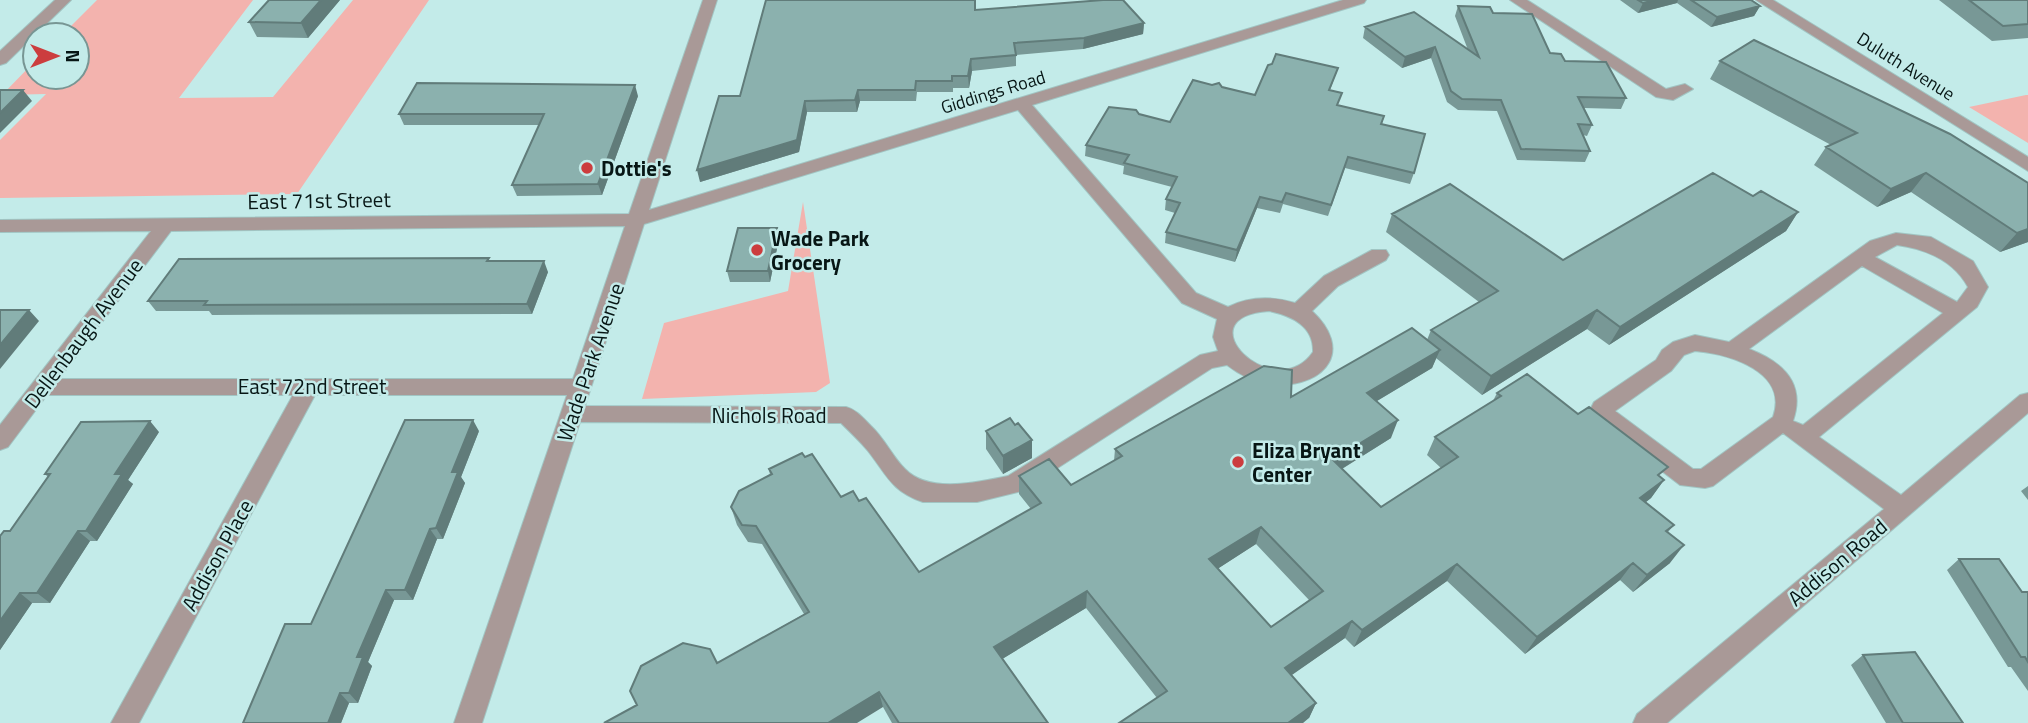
<svg xmlns="http://www.w3.org/2000/svg" width="2028" height="723" font-family="'Titillium Web',sans-serif">
	<rect width="100%" height="100%" fill="#c3ebe9"/>
	<path fill="#f3b3ae" d="M97,0H253L179,98L273,97L353,0H429L297,194L0,198V140L46,94L2,95L35,61V77H77V35H62Z
		M2028,95V143L1969,107L2026,95Z
		M803,202L830,383L816,392L642,399L664,323L788,291Z"/>
	<g fill="none" stroke-linecap="round" stroke-linejoin="round">
		<defs>
			<path id="minor" d="M55,0H71L6,63L0,65V51Z
				M703,0H717L649,210L1343,0H1366L1364,3L1032,105L1196,293L1228,307C1250,296 1272,296 1295,303L1324,276L1372,250H1386L1389,255L1386,260L1338,286L1312,311C1353,349 1328,386 1276,385C1258,384 1241,376 1227,365L1212,368L1022,491L977,502H923C891,491 887,475 868,451C860,441 850,432 841,423L580,422L482,723H454L567,395H315L139,723H111L293,395H47L8,447L0,450V425L151,231L0,232V220L629,214ZM1018,110L1182,303L1217,319L1213,337L1218,351L1200,355L1008,476C978,482 929,494 905,469C892,456 885,439 871,426C863,418 857,410 846,407L585,406L644,224ZM625,226L573,379H59L171,231ZM1269,311C1292,316 1314,326 1313,352C1275,407 1181,317 1269,311Z
				M1510,0H1527L1666,89L1685,84L1693,89L1673,100L1656,97Z
				M1756,0H1773L2028,157V171Z
				M1896,233L1931,237L1973,261L1988,287L1977,307L1819,437L1901,495L2020,395L2028,393V413L1667,723H1633L1637,714L1884,509L1783,433L1713,486L1705,488L1680,485L1599,423L1591,408L1594,402L1656,360L1662,350L1673,342L1695,335L1729,342L1870,241ZM1897,245C1926,249 1954,261 1968,287L1957,302L1875,257ZM1862,266L1943,313L1803,425L1793,421C1806,383 1783,362 1749,349ZM1695,351C1730,354 1789,372 1773,417L1701,469H1693L1615,411L1671,371L1684,355Z"/>
		</defs>
		<use href="#minor" stroke="#a1c5c3" stroke-width="2"/>
		<use href="#minor" fill="#a99997" fill-rule="evenodd"/>
	</g>
	<path fill="#789896" fill-rule="evenodd" d="M340,0L308,38L257,37L249,22Z
		M851,0H976V10L1144,23L1143,34L1083,49L1016,55V66L972,71L969,88H953V92H917L916,101H860L857,112H807L799,152L700,182L740,96Z
		M1620,0H1751L1760,6L1754,16L1711,27L1677,3L1638,13Z
		M1939,0H2028V38L1992,41Z
		M1458,6L1493,13L1550,53L1565,61L1626,98L1621,109L1584,108L1592,125L1587,136L1583,135L1590,151L1585,162L1517,160L1497,111L1458,110L1447,102L1431,58L1402,68L1363,38L1365,27L1468,50L1455,16Z
		M1720,61L2028,183V242L2000,252L1911,192L1877,207L1814,165L1826,147L1831,145L1710,79Z
		M1338,68L1330,90L1338,106L1384,116L1382,124L1414,173L1410,184L1345,168L1328,216L1283,204L1280,213L1257,208L1235,262L1165,243L1166,232L1175,213L1165,210L1166,199L1172,187L1123,174L1124,166L1085,156L1086,145L1139,114L1170,122L1222,87L1255,95Z
		M638,96L602,195L517,196L512,185L539,125H404L399,114Z
		M1753,196L1798,212L1786,231L1609,345L1587,329L1482,395L1436,358L1432,368L1377,401L1391,438L1342,469L1381,507L1441,468L1427,455L1435,437L1493,401L1497,393L1661,477L1664,480L1651,498L1646,502L1674,525L1668,532L1670,563L1633,592L1620,580L1525,654L1447,581L1354,647L1345,638L1291,675L1316,703L1309,718L1157,698L1086,608L1002,659L1048,723H892L883,707L717,663L804,614L762,544L748,542L737,525L731,507L770,475L769,469L805,457L841,497L859,501L919,572L1031,509L1019,494V476L1071,485L1114,461L1115,449L1291,397L1427,340L1431,330L1479,302L1386,232L1392,214L1563,260ZM1256,544L1309,600L1271,627L1217,569Z
		M777,228L779,239L770,282H730L727,271Z
		M491,261L548,272L532,314L212,315L209,311H156L148,301Z
		M1015,425L1032,440V458L1003,474L986,449V431Z
		M479,431L461,477L465,483L443,539H437L413,600H394L368,662L372,666L358,703H349L341,723L311,624Z
		M159,432L128,480L133,484L97,541H90L50,603H32L0,650V536L10,531L48,477L45,474Z
		M2028,486V500L2021,491Z
		M1959,559L2022,592H2028V691L2011,667H2008L1947,570Z
		M1863,655L1963,723H1886L1851,665Z"/>
	<path fill="#617c7a" d="M321,0H340L308,38L301,23Z
		M1655,0H1678L1677,3L1638,13L1643,3Z
		M1760,6L1754,16L1711,27L1717,17Z
		M1144,23L1143,34L1083,49L1084,38Z
		M1435,47L1431,58L1402,68L1405,57Z
		M971,59L972,71L969,88L968,76Z
		M635,85L638,96L602,195L598,184Z
		M23,90L32,101L0,133V113Z
		M858,90L860,101L857,112L855,100Z
		M805,101L807,112L799,152L700,182L697,170Z
		M1926,173L1911,192L1877,207L1891,189Z
		M1260,197L1257,208L1235,262L1237,250Z
		M1798,212L1786,231L1609,345L1620,327Z
		M777,228L779,239L770,282L768,271Z
		M2028,229V242L2000,252L2017,233Z
		M544,261L548,272L532,314L527,304Z
		M29,310L39,321L0,369V345Z
		M1597,310L1587,329L1482,395L1491,376Z
		M1440,350L1432,368L1360,411L1367,393Z
		M473,420L479,431L461,477L465,483L443,539L436,528L452,472Z
		M1398,420L1391,438L1327,478L1333,460Z
		M150,421L159,432L128,480L133,484L97,541L86,531L115,474Z
		M1032,440V458L1003,474V456Z
		M1664,480L1651,498L1628,516L1640,498Z
		M1261,527L1256,544L1205,577L1209,559Z
		M430,529L437,539L413,600L405,590Z
		M78,531L90,541L50,603L37,593Z
		M1684,545L1670,563L1633,592L1647,575Z
		M1633,563L1620,580L1525,654L1537,637Z
		M1457,564L1447,581L1354,647L1362,630Z
		M386,590L394,600L368,662L372,666L358,703L349,693L357,657Z
		M1087,591L1086,608L994,664V647Z
		M20,593L32,603L0,650V621Z
		M1352,621L1345,638L1279,684L1285,668Z
		M879,692L883,707L857,723H828Z
		M340,693L349,703L341,723H328Z
		M1316,703L1309,718L1303,723H1288Z"/>
	<path fill="#8bb1ae" stroke="#617c7a" stroke-width="2" fill-rule="evenodd" d="M269,0H321L301,23L249,22Z
		M766,0H975V10L1103,0H1123L1144,23L1084,38L1014,43L1016,55L971,59L968,76H952V81H916L915,90H858L855,100L805,101L797,140L697,170L719,96H740Z
		M1638,0H1655L1643,3Z
		M1691,0H1751L1760,6L1717,17Z
		M1969,0H2028V24L2003,26Z
		M1458,6L1490,7L1493,13L1532,14L1550,53L1561,54L1565,61L1606,62L1626,98L1578,97L1592,125L1578,124L1590,151L1521,149L1501,100L1462,99L1451,91L1435,47L1405,57L1365,27L1414,12L1479,57Z
		M1754,40L1950,134L2028,183V229L2017,233L1926,173L1891,189L1826,147L1857,133L1720,61Z
		M1276,54L1338,68L1329,90L1342,93L1337,105L1384,116L1381,124L1425,134L1414,173L1348,157L1331,205L1286,193L1282,202L1260,197L1237,250L1166,232L1180,203L1166,199L1177,177L1124,163L1129,155L1086,145L1109,107L1136,110L1139,114L1170,122L1193,80L1212,85L1219,83L1222,87L1255,95L1268,65L1272,64Z
		M417,83L635,85L598,184L512,185L544,114H399Z
		M0,90H23L0,113Z
		M1713,173L1753,196L1761,191L1798,212L1620,327L1597,310L1491,376L1431,330L1498,291L1392,214L1450,184L1563,260Z
		M738,228H777L768,271H727Z
		M489,258L487,261H544L527,304L204,305L207,301H148L179,259Z
		M0,310H29L0,345Z
		M1412,328L1440,350L1367,393L1398,420L1333,460L1381,507L1458,457L1435,437L1501,396L1497,393L1527,374L1578,414L1589,407L1668,467L1658,475L1664,480L1640,498L1674,525L1666,531L1684,545L1647,575L1633,563L1537,637L1457,564L1362,630L1352,621L1285,668L1316,703L1288,723H1119L1167,691L1087,591L994,647L1048,723H899L879,692L828,723H604L637,705L630,691L641,666L683,643L710,649L717,663L809,612L756,526L742,525L731,507L739,491L772,474L769,469L802,453L805,457L812,454L841,497L853,491L859,501L866,498L919,572L1041,503L1019,476L1049,459L1071,485L1122,456L1115,449L1264,366L1292,370L1291,397ZM1261,527L1323,591L1271,627L1209,559Z
		M1010,418L1015,425L1018,423L1032,440L1003,456L986,431Z
		M405,420H473L452,472H458L436,528L430,529L405,590H386L357,657H363L349,693H340L328,723H243L285,624H311Z
		M150,421L115,474H122L86,531H78L37,593H20L0,621V536L4,531H10L50,474H45L81,422Z
		M1959,559H1999L2022,592H2028V662L2025,657H2021Z
		M1915,652L1963,723H1903L1863,655Z"/>
	<g fill="#cc3d3e" stroke="#c3ebe9" stroke-width="2.5">
		<circle cx="587" cy="168" r="7"/>
		<circle cx="757" cy="250" r="7"/>
		<circle cx="1238" cy="462" r="7"/>
	</g>
	<g text-anchor="middle" dominant-baseline="central" stroke-width="5" stroke-linejoin="round" paint-order="stroke">
		<g font-size="18" fill="#071615" stroke="#c3ebe9">
			<text transform="translate(1906 66) rotate(32)">Duluth Avenue</text>
			<text transform="translate(993 92) rotate(-17)">Giddings Road</text>
		</g>
		<g font-size="21" font-weight="bold" fill="#071615" stroke="#c3ebe9" text-anchor="start">
			<text x="601" y="168">Dottie's</text>
			<text x="771" y="238">Wade Park<tspan x="771" dy="24">Grocery</tspan></text>
			<text x="1252" y="450">Eliza Bryant<tspan x="1252" dy="24">Center</tspan></text>
		</g>
		<g font-size="21" fill="#071615" stroke="#c3ebe9">
			<text transform="translate(319 200) rotate(-1)">East 71st Street</text>
			<text transform="translate(83 333) rotate(-53)">Dellenbaugh Avenue</text>
			<text transform="translate(590 362) rotate(-71)">Wade Park Avenue</text>
			<text x="312" y="386">East 72nd Street</text>
			<text x="769" y="415">Nichols Road</text>
			<text transform="translate(217 555) rotate(-61)">Addison Place</text>
			<text transform="translate(1837 562) rotate(-40)">Addison Road</text>
		</g>
	</g>
	<g transform="translate(56 56) rotate(90)"><circle r="33" fill="#c3ebe9" stroke="#789694" stroke-width="2"/>
	<path d="M0-5L12 26L0 18L-12 26Z" fill="#cc3d3e"/>
	<text y="-10" font-size="19" font-weight="bold" text-anchor="middle" fill="#071615">N</text>
	</g>
</svg>
